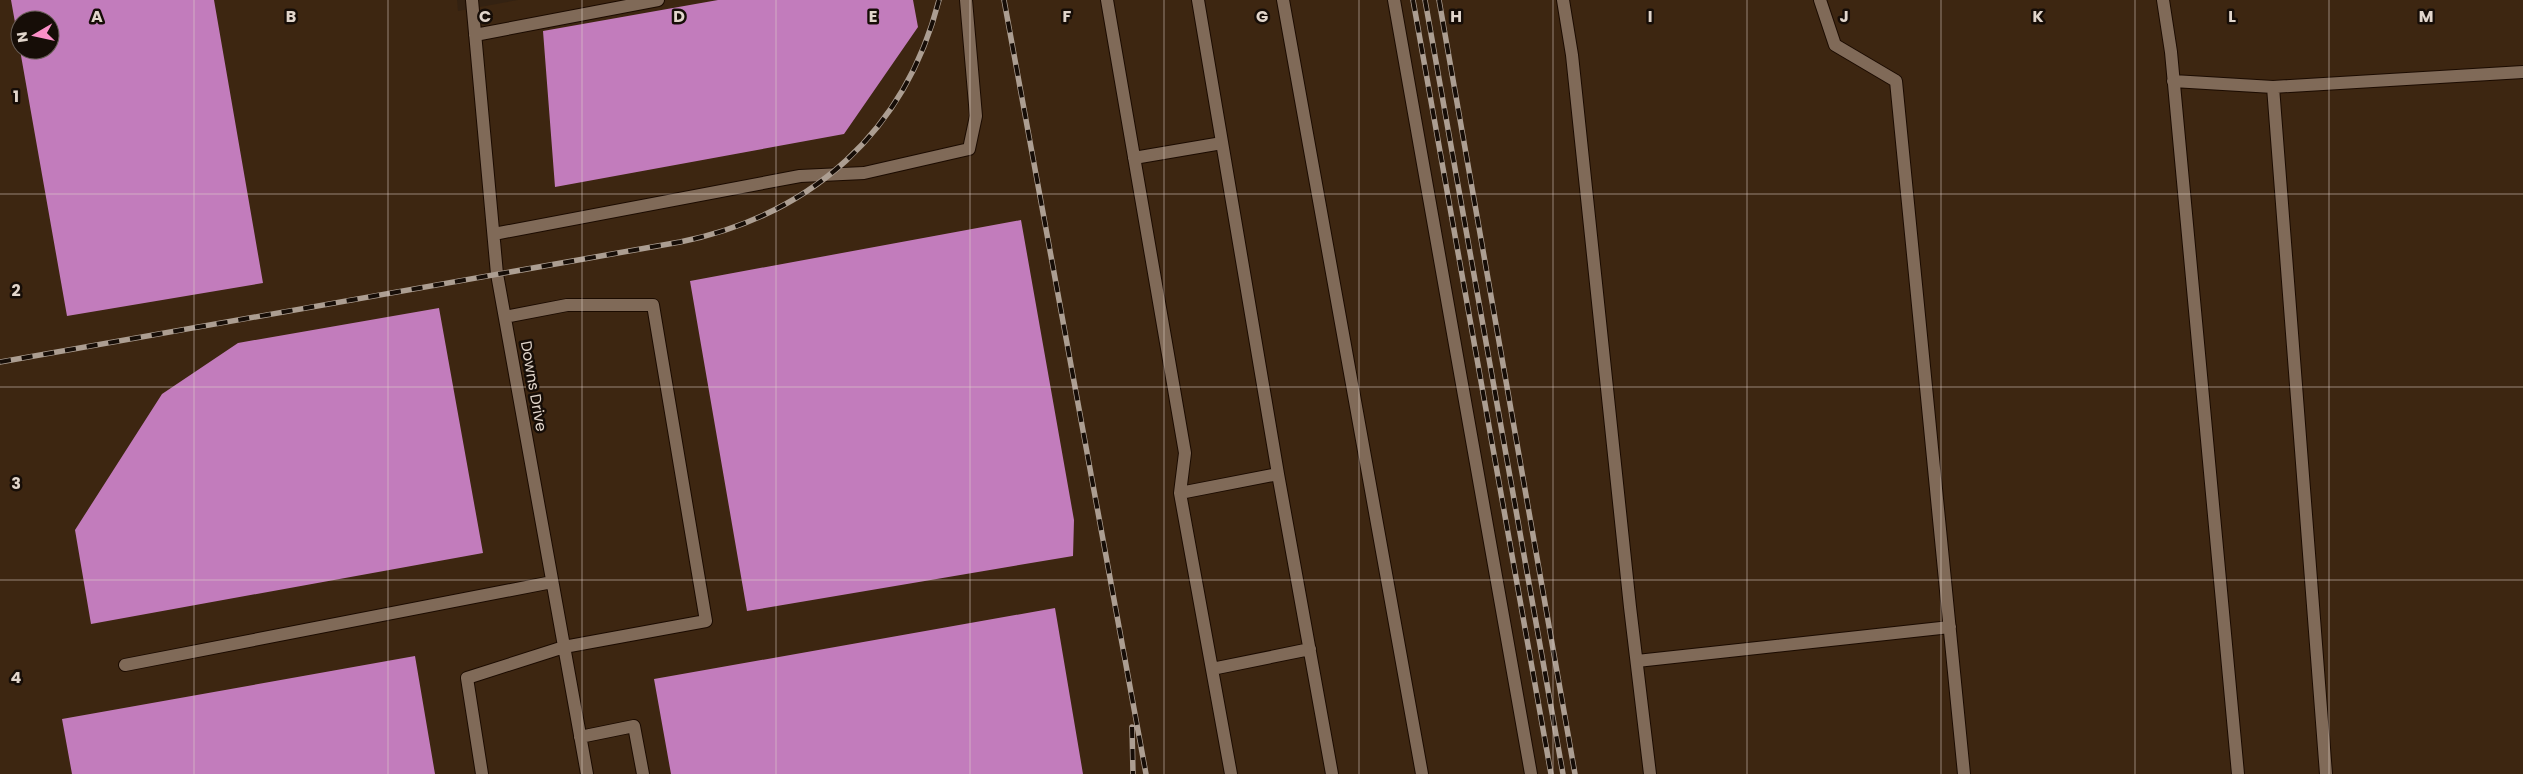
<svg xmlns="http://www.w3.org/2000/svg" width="2523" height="774" font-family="Poppins,sans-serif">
	<rect width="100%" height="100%" fill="#342212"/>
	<path fill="#3d2611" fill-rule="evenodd" d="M0,0H457L458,11L518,0H2523V774H0ZM20,20H50V50H20Z"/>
	<path fill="#c27cbc" d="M11,0H214L263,283L67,316L20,50H50V20H20L19,45Z
		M718,0H913L918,27L844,134L555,187L543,31Z
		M1021,220L1074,520L1073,556L747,611L690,281Z
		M439,308L483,553L91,624L75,530L162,394L238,343Z
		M1055,608L1083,774H671L654,679Z
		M415,656L435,774H72L62,719Z"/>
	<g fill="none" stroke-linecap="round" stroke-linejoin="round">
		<defs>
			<path id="minor" d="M472,0L497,274L587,774
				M1107,0L1185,453L1180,493L1231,774
				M1283,0L1422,774
				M1394,0L1531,774
				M1563,0L1572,55L1630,607L1650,774
				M1820,0L1835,45L1896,81L1964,774
				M2163,0L2171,52L2238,774
				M475,35L658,0
				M2173,81L2273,87L2326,774
				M2273,87L2523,72
				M1134,158L1222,143
				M494,234L800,176L864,173L969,149L976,116L966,0
				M1278,474L1332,774
				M1180,493L1278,474L1198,0
				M1637,661L1950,627
				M125,665L552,582
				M1212,669L1310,649
				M580,737L634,726L643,774
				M482,774L467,678L564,647L706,621L653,305H567L505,317"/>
		</defs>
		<use href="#minor" stroke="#1b0b00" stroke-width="14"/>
		<use href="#minor" stroke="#806a58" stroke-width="12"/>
		<defs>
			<path id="rail" d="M1004,0L1146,774
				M1413,0L1551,774
				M1425,0L1563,774
				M1439,0L1575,774
				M0,362L680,242C812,215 905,132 939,0
				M1132,727L1133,774"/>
		</defs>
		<use href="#rail" stroke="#ac9e92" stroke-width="5.5"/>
		<use href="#rail" stroke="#160d07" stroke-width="4" stroke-dasharray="11" stroke-linecap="butt"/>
	</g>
	<path fill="none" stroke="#e2d6cc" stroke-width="1" stroke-opacity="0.55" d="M194,0V774M388,0V774M582,0V774M776,0V774M970,0V774M1164,0V774M1359,0V774M1553,0V774M1747,0V774M1941,0V774M2135,0V774M2329,0V774M0,194H2523M0,387H2523M0,580H2523"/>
	<g text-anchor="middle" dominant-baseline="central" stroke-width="5" stroke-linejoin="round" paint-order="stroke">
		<g font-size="15" fill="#e2d6cc" stroke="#160d07">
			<text transform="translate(534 386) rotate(80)">Downs Drive</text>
		</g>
	</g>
	<g font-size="16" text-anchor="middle" font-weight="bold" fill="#e2d6cc" stroke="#160d07" stroke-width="5" stroke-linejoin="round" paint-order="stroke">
		<text x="97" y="22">A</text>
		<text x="291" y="22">B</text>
		<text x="485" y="22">C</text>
		<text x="679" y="22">D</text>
		<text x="873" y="22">E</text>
		<text x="1067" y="22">F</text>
		<text x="1262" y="22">G</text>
		<text x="1456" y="22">H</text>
		<text x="1650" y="22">I</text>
		<text x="1844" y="22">J</text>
		<text x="2038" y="22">K</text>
		<text x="2232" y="22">L</text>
		<text x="2426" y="22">M</text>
		<text x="16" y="102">1</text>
		<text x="16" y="296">2</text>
		<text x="16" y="489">3</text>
		<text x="16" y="683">4</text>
	</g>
	<g transform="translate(35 35) rotate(261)"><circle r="24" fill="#160d07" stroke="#685d56"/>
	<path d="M0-4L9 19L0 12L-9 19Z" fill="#fa8fc7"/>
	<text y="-8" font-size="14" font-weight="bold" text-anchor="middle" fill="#e2d6cc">N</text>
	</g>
</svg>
